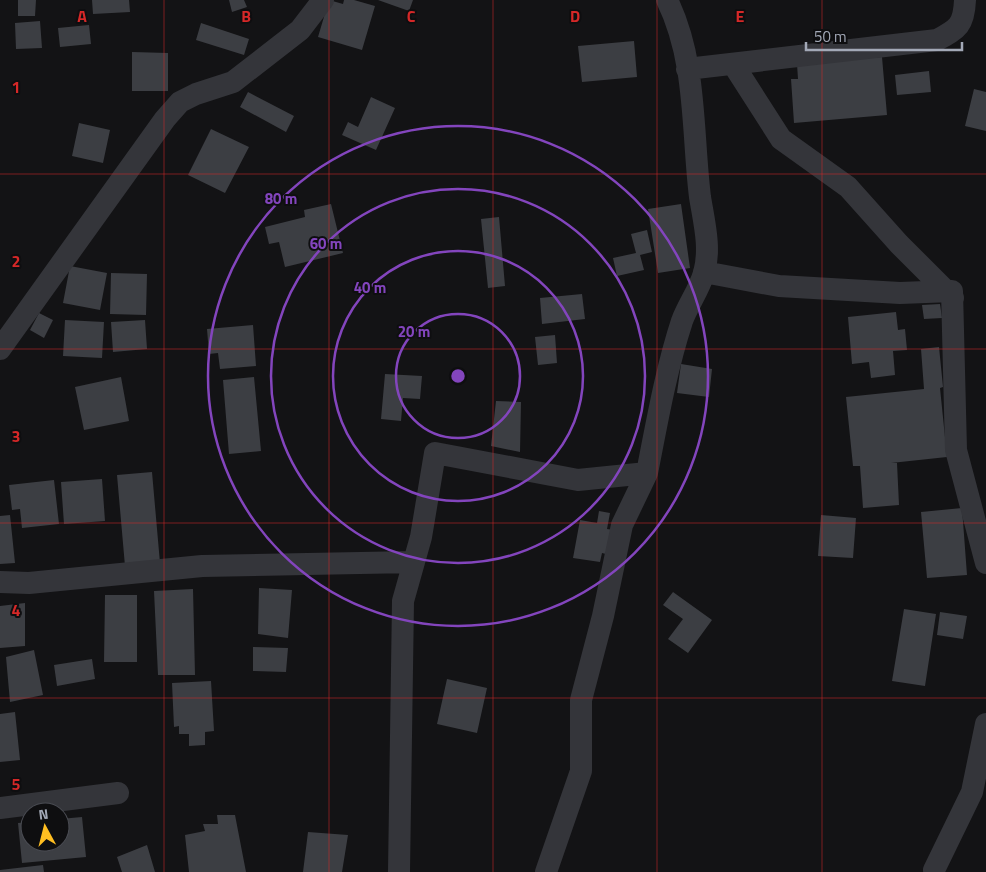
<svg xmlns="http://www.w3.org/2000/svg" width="986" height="872" font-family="'Titillium Web',sans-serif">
	<rect width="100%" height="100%" fill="#131315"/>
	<path fill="#3c3e43" d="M18,0H36L35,16H18Z
		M92,0H129L130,12L93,14Z
		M229,0H244L247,7L232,12Z
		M329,0L343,4L344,0H354L375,6L362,50L318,37Z
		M378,0H413L409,11Z
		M40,21L42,48L16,49L15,23Z
		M201,23L249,39L244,55L196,40Z
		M89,25L91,44L60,47L58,28Z
		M634,41L637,77L582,82L578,46Z
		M132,52L168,53V91H132Z
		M882,57L887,115L794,123L791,79H798L797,64Z
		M929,71L931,92L897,95L895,75Z
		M974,89L986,92V131L965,126Z
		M248,92L294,116L286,132L240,107Z
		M371,97L395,108L376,150L342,135L348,122L358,127Z
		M79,123L110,130L103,163L72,156Z
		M211,129L249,147L225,193L188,175Z
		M331,204L343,253L285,267L279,242L269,244L265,227L305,217L304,210Z
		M681,204L690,268L658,273L648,209Z
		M499,217L505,286L488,288L481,219Z
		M647,230L652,252L640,255L644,270L617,276L613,258L636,253L631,234Z
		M70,266L107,273L100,310L63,303Z
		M111,273L147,274L146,315L110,314Z
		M582,294L585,319L542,324L540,298Z
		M940,304L942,318L924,319L922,305Z
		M896,312L898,330L905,329L907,350L893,351L895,375L871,378L869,362L852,364L848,317Z
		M39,313L53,320L44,338L30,330Z
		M65,320L104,322L102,358L63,356Z
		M145,320L147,349L113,352L111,322Z
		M253,325L256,366L220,369L218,353L209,354L207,329Z
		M555,335L557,363L538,365L535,337Z
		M939,347L943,387L940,388L947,457L891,463H897L899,505L863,508L860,466H853L846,397L924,389L921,349Z
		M681,364L712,369L709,397L677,393Z
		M385,374L422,376L420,399L403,398L401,421L381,419Z
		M121,377L129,421L84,430L75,387Z
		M254,377L261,451L229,454L223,380Z
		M496,401L521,402L520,452L491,446Z
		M152,472L160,563L125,566L117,475Z
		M102,479L105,521L64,524L61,482Z
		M54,480L59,524L22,528L20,509L12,510L9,485Z
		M962,508L967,575L927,578L921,512Z
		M599,511L610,513L607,529L614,530L610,555L602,553L600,562L573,558L580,520L597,523Z
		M10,515L15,563L0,564V516Z
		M821,515L856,518L853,558L818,556Z
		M259,588L292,590L288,638L258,634Z
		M193,589L195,675H158L154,591Z
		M673,592L712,620L688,653L668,639L683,619L663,605Z
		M105,595H137V662H104Z
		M25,603V646L0,648V606Z
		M904,609L936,614L925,686L892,681Z
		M940,612L967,616L963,639L937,635Z
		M253,647L288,648L286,672L253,671Z
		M34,650L43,695L10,702L6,657Z
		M92,659L95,679L57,686L54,665Z
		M447,679L487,688L477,733L437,724Z
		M211,681L214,731L205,732V745L189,746V734H179V726L174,727L172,683Z
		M15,712L20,760L0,762V714Z
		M217,815H235L246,872H189L185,835L205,831L203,824H218Z
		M82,817L86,857L22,863L18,823L30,822V842H60V819Z
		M308,832L348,835L342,872H303Z
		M147,845L155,872H122L117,857Z
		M43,865L44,872H0V870Z"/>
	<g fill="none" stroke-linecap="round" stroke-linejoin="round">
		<path stroke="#34353a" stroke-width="22" d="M733,64L781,139L848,187L899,244L953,298
			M687,69L937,40C958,29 964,25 965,0
			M704,272L779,286L900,293L952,291L956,450L986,563
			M0,349L165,119L180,102L196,94L233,82L300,30L323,0
			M0,582L29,583L202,566L413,562
			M0,808L118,793
			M934,870L972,792L986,724
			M399,872L403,601L421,537L435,453L578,480L647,473C657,422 666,370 682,321C688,305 699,290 704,273C711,248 704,222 700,197C692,132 697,61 667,0
			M546,872L581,771V700L603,616L622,525L647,473"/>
	</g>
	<path fill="none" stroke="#d62828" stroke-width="1" stroke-opacity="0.55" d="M164,0V872M329,0V872M493,0V872M657,0V872M822,0V872M0,174H986M0,349H986M0,523H986M0,698H986"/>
	<g fill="none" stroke="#8345bd" stroke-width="2.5">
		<circle cx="458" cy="376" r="62"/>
		<circle cx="458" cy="376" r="125"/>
		<circle cx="458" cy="376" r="187"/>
		<circle cx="458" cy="376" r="250"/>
	</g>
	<g font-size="16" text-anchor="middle" font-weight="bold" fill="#d62828" stroke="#0e0e10" stroke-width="4" stroke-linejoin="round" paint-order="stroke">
		<text x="82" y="22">A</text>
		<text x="246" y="22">B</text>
		<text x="411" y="22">C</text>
		<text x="575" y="22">D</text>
		<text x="740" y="22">E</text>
		<text x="16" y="93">1</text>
		<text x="16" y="267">2</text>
		<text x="16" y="442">3</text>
		<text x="16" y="616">4</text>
		<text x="16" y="790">5</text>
	</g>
	<circle cx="458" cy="376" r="8" fill="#8345bd" stroke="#0e0e10" stroke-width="2.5"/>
	<g font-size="15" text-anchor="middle" font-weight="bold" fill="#8345bd" stroke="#0e0e10" stroke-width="4" stroke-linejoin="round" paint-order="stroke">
		<text x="281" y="204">80 m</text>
		<text x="326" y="249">60 m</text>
		<text x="370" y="293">40 m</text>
		<text x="414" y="337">20 m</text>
	</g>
	<g transform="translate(45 827) rotate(353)"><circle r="24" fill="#0e0e10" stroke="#4a4c53"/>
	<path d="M0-4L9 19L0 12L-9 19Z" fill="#ffbe21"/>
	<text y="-8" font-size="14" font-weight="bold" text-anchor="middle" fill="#a3a9b7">N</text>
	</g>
	<path d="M806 42v8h156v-8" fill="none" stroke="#a3a9b7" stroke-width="2.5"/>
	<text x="814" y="42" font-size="15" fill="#a3a9b7" stroke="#0e0e10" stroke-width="4" paint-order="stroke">50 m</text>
</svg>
